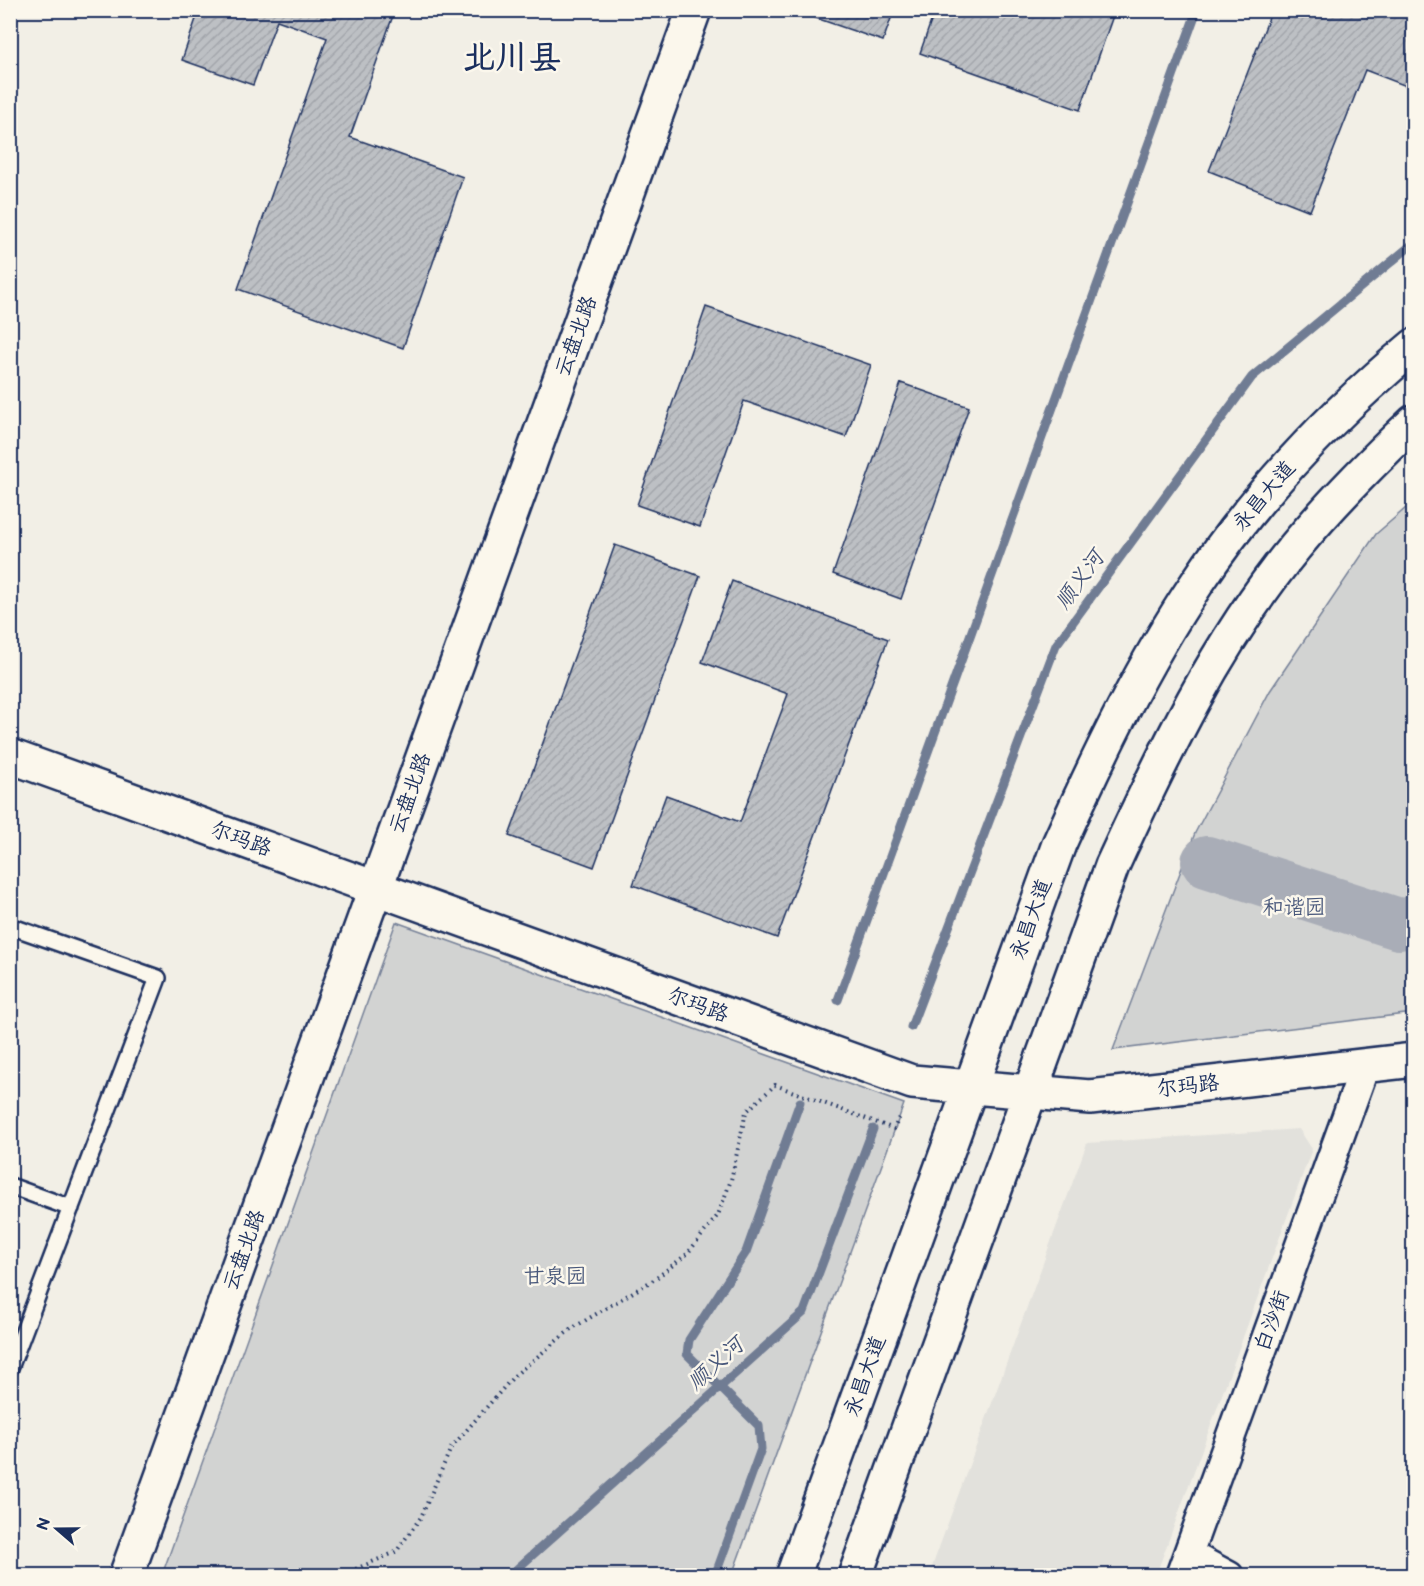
<svg xmlns="http://www.w3.org/2000/svg" width="1424" height="1586" font-family="'Balsamiq Sans','LXGW WenKai TC',sans-serif">
	<defs>
		<pattern id="building-hatch" width="6" height="6" patternUnits="userSpaceOnUse" patternTransform="scale(1.5)"><rect width="6" height="6" fill="#bdc0c4"/><path d="M-1 1l2-2M0 6l6-6M5 7l2-2" fill="none" stroke="#a2a5ab"/></pattern>
	</defs>
	<rect width="100%" height="100%" fill="#f2efe6"/>
	<filter id="ink" filterUnits="userSpaceOnUse"><feTurbulence type="fractalNoise" baseFrequency=".0167" numOctaves="2"/><feDisplacementMap in="SourceGraphic" scale="12" xChannelSelector="R" yChannelSelector="G"/><feConvolveMatrix kernelMatrix="1 2 1 2 8 2 1 2 1" color-interpolation-filters="sRGB"/></filter>
	<g filter="url(#ink)">
		<path fill="#e2e1dc" d="M1299,1129L1312,1149L1156,1575H929L1087,1143Z"/>
		<path fill="#d2d3d2" stroke="#768198" stroke-width="1.5" d="M1413,502V1013L1113,1050L1195,833L1270,691L1376,534Z
			M396,922L904,1104L732,1575H162Z"/>
		<g fill="none" stroke-linecap="round" stroke-linejoin="round">
			<path stroke="#707b93" stroke-width="9" d="M838,1000L1197,10
				M911,1027L1056,645L1252,377L1414,243
				M509,1576L804,1312L873,1129
				M715,1576L761,1449L759,1426L687,1354L689,1340L746,1252L800,1102"/>
			<path stroke="#a9adb7" stroke-width="52" d="M1207,862L1399,924L1414,922"/>
		</g>
		<path fill="url(#building-hatch)" stroke="#1b2f5e" stroke-width="1.5" d="M199,10H395L350,137L463,177L403,348L238,289L327,38L277,20L253,85L182,60Z
			M815,10H894L883,41L813,17Z
			M935,10H1115L1080,110L920,53Z
			M1272,10H1408L1414,13V89L1365,70L1310,211L1209,171Z
			M706,307L871,365L846,437L744,401L700,527L637,505Z
			M901,383L969,407L901,599L833,574Z
			M615,545L700,576L594,867L509,836Z
			M732,581L888,639L777,938L633,885L666,795L740,822L788,694L702,662Z"/>
		<g fill="none" stroke-linecap="round" stroke-linejoin="round">
			<defs>
				<path id="lane" d="M10,926L158,978L10,1368
					M10,1186L71,1208"/>
				<path id="street" d="M1188,1554L1229,1576
					M1180,1576L1365,1066"/>
				<path id="secondary" d="M10,756L912,1082L1090,1097L1414,1060
					M126,1576L694,10
					M793,1576L1059,844C1099,755 1142,665 1197,583C1256,494 1331,415 1414,346
					M855,1576L1112,866C1163,755 1217,642 1295,547C1332,502 1372,462 1414,422"/>
			</defs>
			<use href="#lane" stroke="#1b2f5e" stroke-width="20"/>
			<use href="#street" stroke="#1b2f5e" stroke-width="33"/>
			<use href="#secondary" stroke="#1b2f5e" stroke-width="38"/>
			<path stroke="#1b2f5e" stroke-width="4" stroke-dasharray="1.5 4.5" stroke-linecap="butt" d="M339,1576L396,1552L421,1517L451,1448L514,1376L571,1329L655,1279L687,1254L718,1215L731,1180L746,1112L775,1085L894,1129L899,1117"/>
			<use href="#lane" stroke="#fbf7ec" stroke-width="15"/>
			<use href="#street" stroke="#fbf7ec" stroke-width="28"/>
			<use href="#secondary" stroke="#fbf7ec" stroke-width="33"/>
		</g>
	</g>
	<g text-anchor="middle" dominant-baseline="central" stroke-width="5" stroke-linejoin="round" paint-order="stroke">
		<g font-size="21" fill="#1b2f5e" stroke="#fbf7ec">
			<text transform="translate(576 336) rotate(-70)">云盘北路</text>
			<text transform="translate(1264 496) rotate(-50)">永昌大道</text>
			<text transform="translate(410 793) rotate(-70)">云盘北路</text>
			<text transform="translate(241 839) rotate(20)">尔玛路</text>
			<text transform="translate(1031 919) rotate(-70)">永昌大道</text>
			<text transform="translate(698 1005) rotate(20)">尔玛路</text>
			<text transform="translate(1188 1086) rotate(-6)">尔玛路</text>
			<text transform="translate(244 1250) rotate(-70)">云盘北路</text>
			<text transform="translate(1272 1321) rotate(-70)">白沙街</text>
			<text transform="translate(865 1376) rotate(-70)">永昌大道</text>
		</g>
		<g font-size="21" fill="#49587b" stroke="#fbf7ec">
			<text x="1294" y="907">和谐园</text>
			<text x="555" y="1276">甘泉园</text>
		</g>
		<g font-size="22" font-style="italic" fill="#465579" stroke="#fbf7ec">
			<text transform="translate(1080 580) rotate(-54)">顺义河</text>
			<text transform="translate(716 1364) rotate(-42)">顺义河</text>
		</g>
		<g font-size="33" font-weight="bold" fill="#1b2f5e" stroke="#fbf7ec">
			<text x="512" y="58">北川县</text>
		</g>
	</g>
	<rect width="1424" height="1586" fill="none" stroke="#fbf7ec" stroke-width="36"/>
	<rect x="18" y="18" width="1388" height="1550" fill="none" stroke="#1b2f5e" stroke-width="2" filter="url(#ink)"/>
	<g transform="translate(57 1529) rotate(290)" stroke="#fbf7ec" stroke-width="4.5" paint-order="stroke">
	<path d="M0-4.5L10 22L0 15L-10 22Z" fill="#1b2f5e"/>
	<text y="-9" font-size="16" font-weight="bold" text-anchor="middle" fill="#1b2f5e">N</text>
	</g>
</svg>
